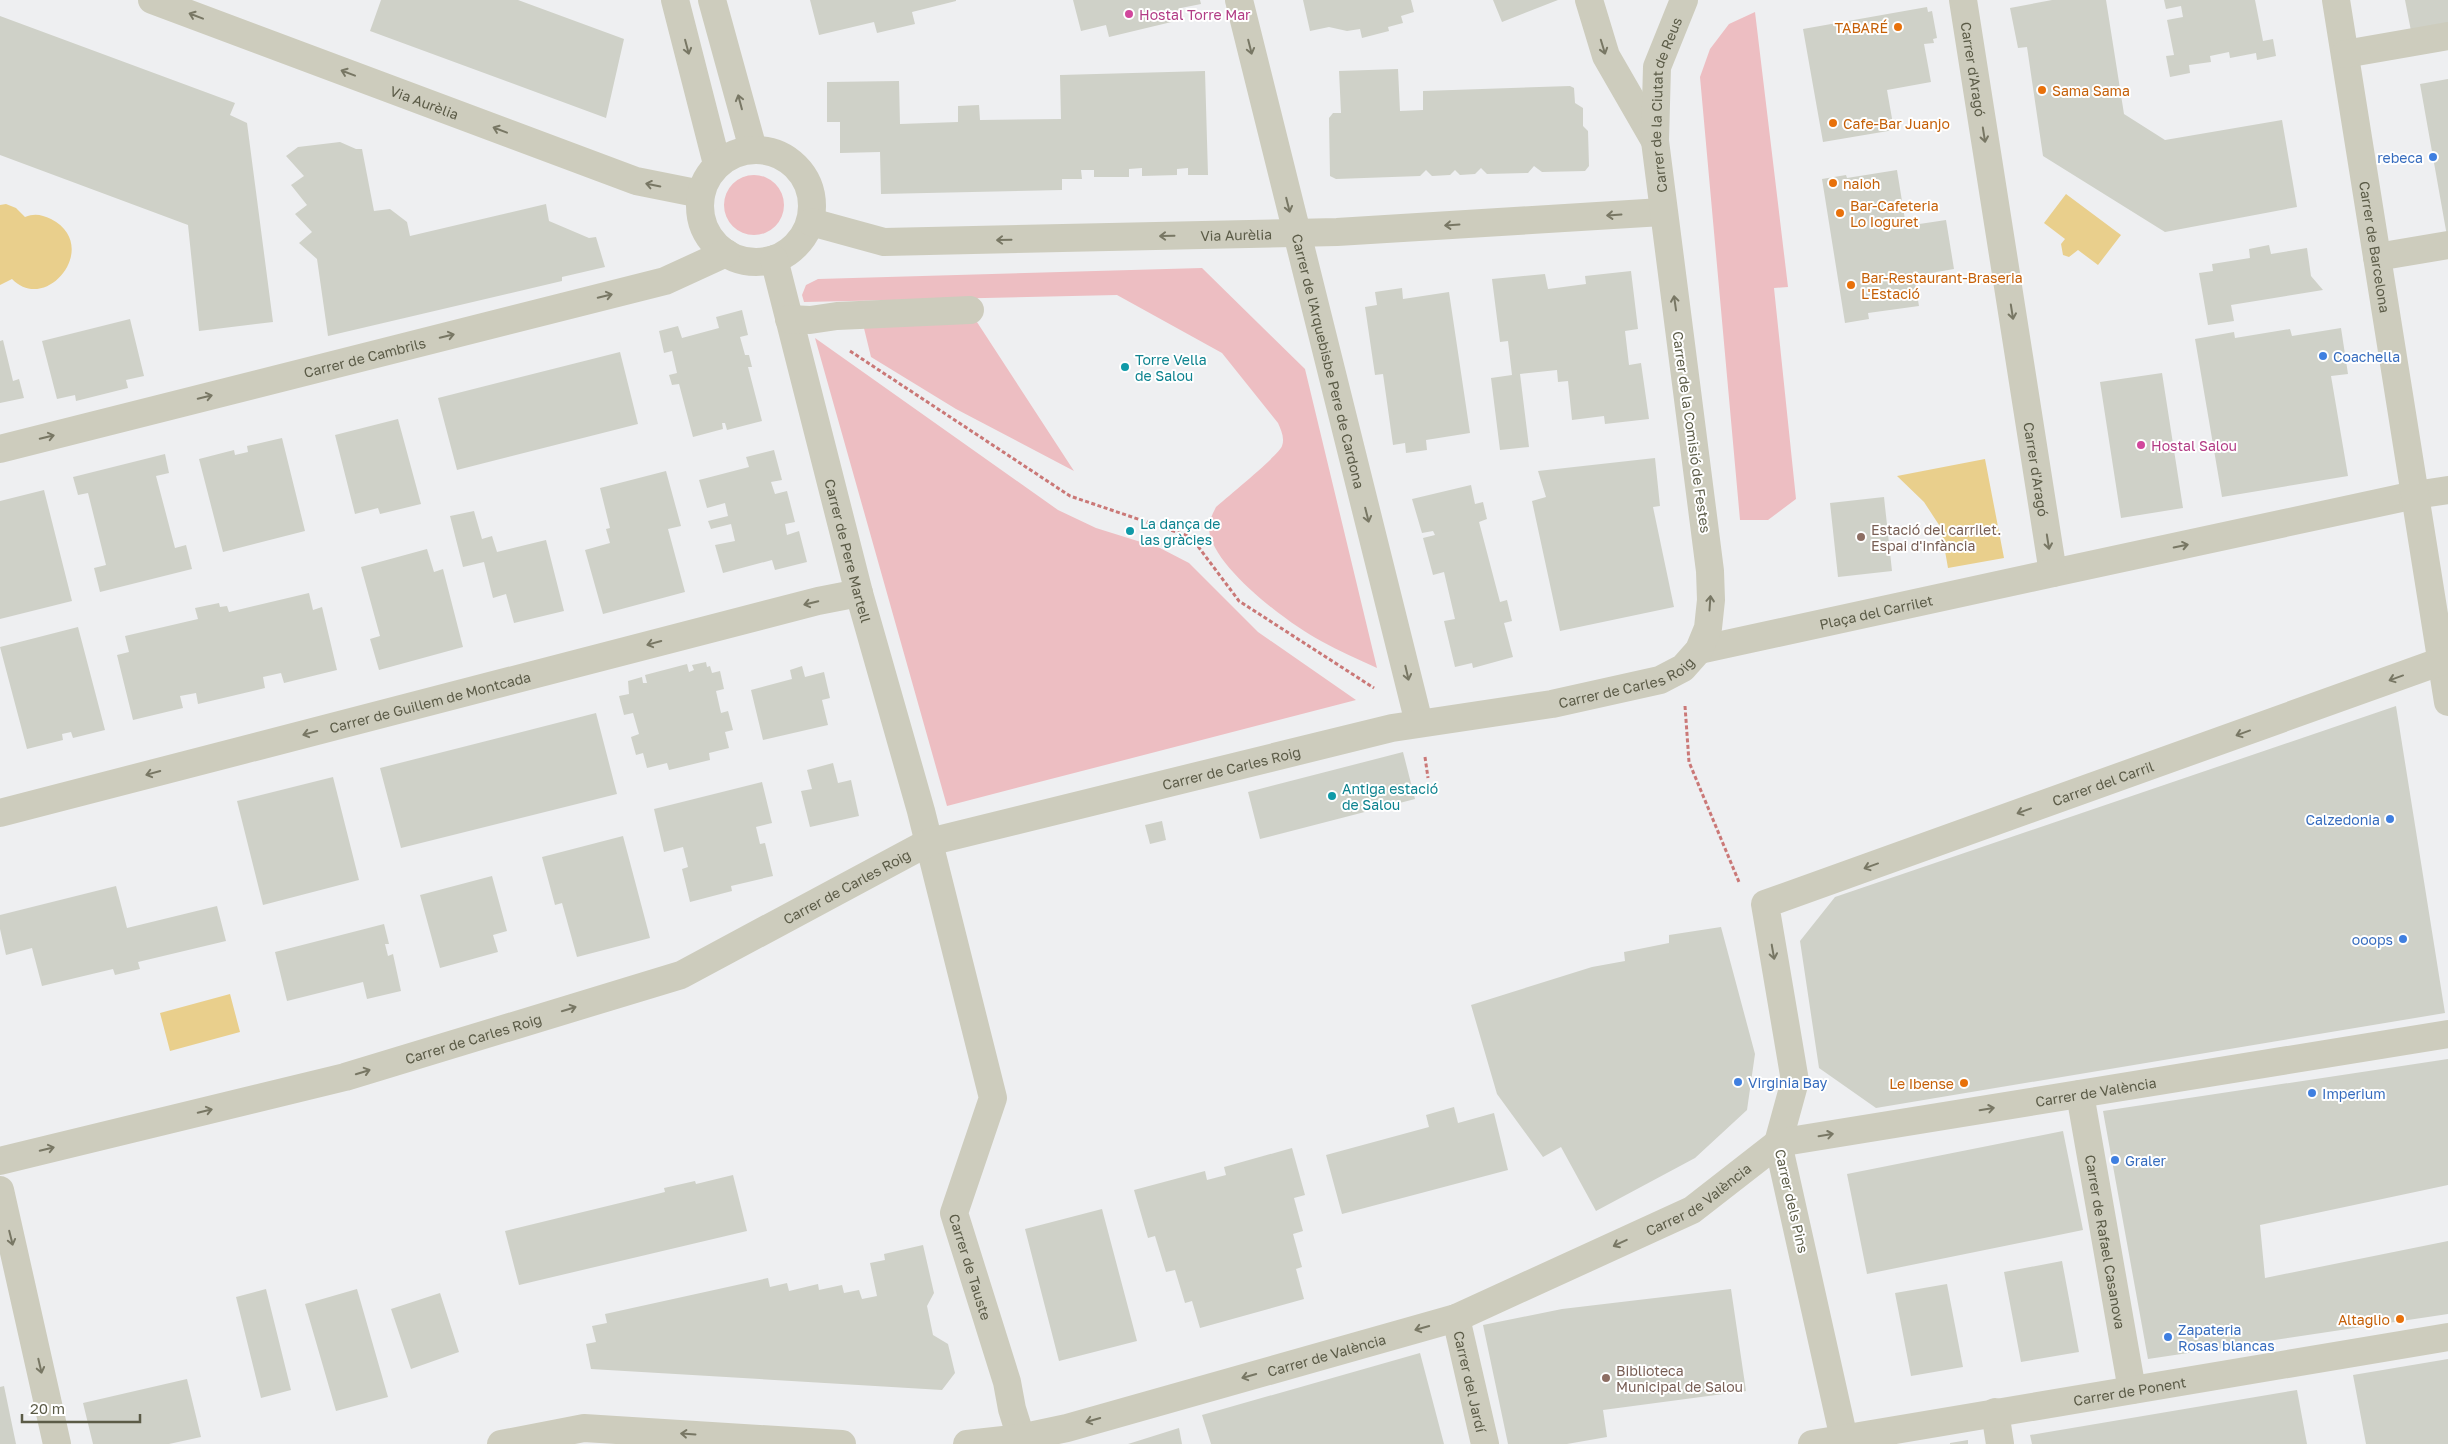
<svg xmlns="http://www.w3.org/2000/svg" width="2448" height="1444" font-family="'Golos Text',sans-serif">
	<rect width="100%" height="100%" fill="#eeeff1"/>
	<path fill="#edbec2" d="M1755,12L1788,287L1774,288L1796,499L1768,520H1740L1700,77L1710,49L1729,24Z
		M724 205a30 30 0 1 1 60 0a30 30 0 1 1-60 0Z
		M1202,268L1305,369L1377,668C1358,659 1339,651 1321,641C1290,625 1211,566 1209,529C1209,521 1212,515 1216,507C1227,497 1278,456 1282,446C1285,438 1281,430 1278,423L1222,353L1117,295L804,302L802,295L806,285L818,279Z
		M975,319L1074,471L956,409L871,357L862,320Z
		M815,338L1058,510L1096,528L1160,548L1189,563L1258,632L1356,700L947,806Z"/>
	<path fill="#e9cf8c" d="M2066,194L2121,235L2098,265L2078,250L2069,257L2063,255L2061,244L2065,239L2044,223Z
		M6,204L16,208L25,217C35,213 42,215 51,219C102,245 47,315 12,279L0,285V205Z
		M1985,459L2004,558L1948,568L1941,528L1924,502L1897,476Z
		M230,994L240,1032L170,1051L160,1013Z"/>
	<path fill="#cfd1c8" d="M381,0H518L624,39L606,118L370,31Z
		M810,0H956V1L912,12L915,24L877,33L874,22L819,35Z
		M1073,0H1200L1201,4L1181,8L1184,19L1109,37L1106,25L1081,31Z
		M1303,0H1411L1414,12L1401,16L1403,23L1388,27L1389,31L1362,38L1360,29L1347,31L1329,27L1310,31Z
		M1493,0H1558L1502,22Z
		M2052,0H2106L2124,114L2165,140L2282,120L2297,207L2165,232L2043,156L2027,47L2018,48L2010,8Z
		M2164,0H2255L2263,41L2273,39L2276,56L2257,60L2256,53L2230,58L2229,52L2210,56L2211,62L2189,65L2190,73L2170,77L2166,56L2174,55L2167,20L2183,17L2181,6L2166,9Z
		M2405,0H2448V25L2411,31Z
		M1927,7L1928,12L1932,11L1937,38L1933,39L1934,43L1924,44L1931,82L1887,90L1894,130L1823,142L1803,29Z
		M0,16L235,103L230,115L247,123L273,322L199,331L188,225L0,155Z
		M1398,69L1400,111L1423,110V91L1570,86L1574,88L1575,103L1583,108V126L1588,131L1589,166L1585,171L1542,172L1534,166L1528,173L1487,174L1481,168L1475,174L1460,175L1455,170L1450,175L1432,176L1426,170L1420,176L1336,179L1330,176L1329,118L1333,113H1341L1339,71Z
		M1205,71L1208,175H1188V168L1177,169V175L1142,176V168L1129,169V177H1094V170H1081L1082,179H1062V190L881,194L880,152L840,153V122H827V82L899,81L900,124L958,122V106L979,105L980,120L1061,119L1060,75Z
		M2448,79V236H2447L2420,84Z
		M340,142L356,149H362L374,211L390,209L407,222L410,236L546,204L549,221L589,238L596,237L605,267L562,277V281L328,336L317,259L299,243L312,232L295,214L307,205L291,185L304,176L286,156L298,147Z
		M1897,170L1906,226L1946,220L1954,269L1914,276L1919,306L1868,313L1869,319L1845,323L1822,179L1846,175L1847,178Z
		M2269,245L2271,254L2307,248L2311,276L2323,290L2231,305L2234,321L2208,325L2199,273L2213,271L2212,264L2250,258L2249,249Z
		M1631,271L1638,329L1625,331L1629,365L1641,363L1649,419L1605,424L1604,416L1572,420L1568,381L1558,382L1557,370L1520,374L1529,447L1500,450L1491,378L1512,375L1508,341L1500,342L1492,279L1545,274L1548,289L1586,284L1585,276Z
		M1402,288L1403,299L1449,292L1470,433L1426,440L1427,450L1406,453L1405,443L1393,445L1383,374L1375,375L1365,307L1377,305L1375,292Z
		M742,310L748,335L740,337L745,355H749L752,367H748L762,421L727,430L725,423H722L723,429L693,437L679,384L672,385L669,375L677,373L672,351L664,353L659,331L678,326L682,338L719,328L716,317Z
		M130,319L144,376L126,380L128,388L76,401L75,395L57,399L42,341Z
		M2341,328L2348,374L2331,376L2348,476L2222,497L2195,339L2234,332L2235,338L2290,329L2292,336Z
		M3,340L13,381L19,379L24,398L0,403V341Z
		M620,352L638,424L457,470L438,398Z
		M2162,373L2183,508L2121,518L2100,382Z
		M398,419L421,504L380,514L378,508L355,514L335,435Z
		M282,438L305,531L223,552L199,459L234,450L235,455L248,452L247,446Z
		M774,450L782,480L771,482L775,494L787,491L795,522L785,524L787,535L799,531L807,562L775,570L772,560L723,573L715,545L735,541L731,524L711,529L708,521L728,516L725,503L707,508L699,480L749,467L746,457Z
		M165,454L169,473L156,476L175,548L186,545L192,569L100,592L94,568L106,565L88,493L78,495L73,477Z
		M1655,458L1660,506L1653,507L1674,607L1560,631L1532,501L1546,497L1538,471Z
		M666,471L681,526L668,529L685,592L603,614L585,550L610,543L606,529L610,528L600,488Z
		M1471,485L1475,504L1483,502L1487,519L1479,522L1500,602L1507,600L1512,621L1504,623L1513,657L1473,668L1472,663L1455,667L1444,621L1455,619L1444,572L1433,575L1423,538L1435,535L1433,531L1422,533L1412,499Z
		M44,490L72,601L0,619V501Z
		M1884,497L1892,571L1838,577L1830,503Z
		M474,511L482,539L492,536L497,552L546,540L564,611L514,623L506,594L493,598L484,562L463,567L450,516Z
		M427,549L434,572L443,569L463,647L379,670L370,639L380,636L361,567Z
		M309,593L313,610L322,607L337,670L284,683L281,673L263,677L265,688L198,704L196,693L180,696L183,708L133,720L117,655L129,652L125,636L198,619L195,608L219,603L220,607L227,606L229,612Z
		M78,627L105,730L73,738L71,732L62,734L63,740L27,749L0,647Z
		M706,662L707,667L710,666L712,673L720,671L724,689L716,691L721,713L728,711L733,730L725,732L729,748L709,753L710,760L669,770L667,763L647,768L643,753L636,755L631,737L639,734L633,713L624,715L619,696L629,694L628,681L642,677L643,683H647L645,675L687,664L689,672L694,670L692,665Z
		M802,666L805,677L824,672L830,698L822,700L828,725L763,740L751,690L792,679L790,670Z
		M2396,706L2445,1013L1876,1108L1819,1068L1800,941L1835,897Z
		M596,713L617,794L401,848L380,768Z
		M1403,752L1415,799L1260,839L1248,792Z
		M833,763L838,783L851,780L859,816L810,827L801,791L812,789L807,770Z
		M333,777L359,880L263,905L237,801Z
		M762,782L772,823L756,827L760,844L765,843L773,876L731,886L732,891L690,902L682,869L688,867L683,847L664,852L654,809Z
		M1162,821L1166,840L1150,844L1145,825Z
		M623,836L650,938L577,957L562,903L555,905L542,857Z
		M492,876L507,931L493,935L498,952L440,968L420,895Z
		M116,886L127,928L217,906L226,941L138,962L140,969L115,975L113,969L42,986L32,948L6,955L0,929V915Z
		M384,924L389,944H385L388,956L393,954L401,991L367,999L363,982L287,1001L275,952Z
		M1721,927L1755,1054L1747,1110L1695,1158L1596,1211L1561,1147L1543,1157L1497,1094L1471,1005L1592,967L1625,961L1624,952L1669,943V935Z
		M2448,1059V1185L2260,1225L2265,1278L2448,1241V1314L2148,1359L2103,1111Z
		M1454,1107L1458,1123L1494,1113L1508,1170L1342,1214L1326,1155L1429,1127L1426,1115Z
		M2063,1131L2083,1230L1867,1274L1847,1174Z
		M1292,1148L1305,1195L1294,1198L1303,1231L1293,1234L1302,1267L1296,1269L1304,1299L1200,1328L1192,1301L1185,1303L1175,1270L1166,1272L1155,1236L1148,1238L1134,1190L1205,1171L1207,1180L1226,1175L1224,1167Z
		M733,1175L747,1231L519,1285L505,1231L665,1192L664,1188L695,1181L696,1184Z
		M1102,1209L1137,1341L1059,1361L1025,1229Z
		M923,1245L934,1293L927,1306L933,1335L948,1344L955,1373L942,1390L591,1369L586,1344L596,1342L592,1326L607,1323L605,1314L768,1278L770,1287L787,1283L789,1291L818,1284L819,1290L842,1285L844,1293L859,1290L862,1299L877,1296L870,1263L885,1260L884,1254Z
		M2062,1261L2079,1352L2021,1362L2004,1272Z
		M1947,1284L1963,1367L1911,1376L1895,1293Z
		M266,1289L291,1390L261,1398L236,1297Z
		M357,1289L388,1397L336,1411L305,1304Z
		M1731,1289L1746,1391L1603,1410L1607,1437L1567,1444H1508L1483,1325L1562,1309Z
		M440,1293L459,1352L411,1369L391,1309Z
		M1420,1353L1444,1444H1211L1202,1415Z
		M2448,1359V1444H2366L2353,1375Z
		M187,1379L201,1437L169,1444H93L83,1403Z
		M4,1386L16,1444H0V1387Z
		M2297,1390L2307,1444H2032L2030,1435Z
		M1179,1428L1182,1444H1128Z
		M1968,1440V1444H1950V1443Z"/>
	<g fill="none" stroke-linecap="round" stroke-linejoin="round">
		<path stroke="#ca7877" stroke-width="3" stroke-dasharray="4 2.5" stroke-linecap="butt" d="M850,351L1070,496L1191,537L1239,601L1374,688
			M1685,706L1689,762L1739,882
			M1425,757L1428,778"/>
		<g stroke="#cdccbd" stroke-width="28">
			<path id="s1" d="M152,0L636,181L701,194"/>
			<path d="M675,0L717,164"/>
			<path d="M712,0L753,149"/>
			<path id="s2" d="M1239,0L1419,723"/>
			<path d="M1589,0L1606,56L1655,141"/>
			<path id="s3" d="M1963,0L2053,573L2415,495L2448,490"/>
			<path id="s4" d="M2336,0L2448,702"/>
			<path d="M2345,54L2448,36"/>
			<circle cx="756" cy="206" r="56"/>
			<path id="s5" d="M811,222L884,242L1337,232L1662,212"/>
			<path d="M2377,257L2448,245"/>
			<path id="s6" d="M774,259L859,593L921,811L993,1098L954,1213L1007,1382L1012,1409L1023,1444"/>
			<path d="M789,319L810,320L837,316L970,310"/>
			<path id="s7" d="M0,449L665,281L726,253"/>
			<path id="s8" d="M1699,650L2053,573"/>
			<path id="s9" d="M0,813L818,601L859,593"/>
			<path id="s10" d="M2080,1094L2132,1390"/>
			<path id="s11" d="M0,1161L345,1077L681,975L929,842L1392,728L1552,704L1660,680L1683,668L1699,650L1708,628L1711,600L1710,571L1655,141L1657,67L1684,0"/>
			<path d="M0,1190L57,1444"/>
			<path id="s12" d="M1456,1318L1485,1444"/>
			<path d="M1995,1412L2000,1444"/>
			<path id="s13" d="M1844,1439L1778,1143L1795,1081L1765,904L2442,661"/>
			<path d="M501,1444L584,1428L842,1444"/>
			<path id="s14" d="M967,1444L1020,1438L1067,1428L1456,1318L1692,1210L1778,1143L2448,1034"/>
			<path id="s15" d="M1812,1444L2448,1337"/>
		</g>
	</g>
	<defs><path id="oneway-shaft" d="M-6 0H5M1.5-3L5.5 0L1.5 3" fill="none" stroke-width="1.6" stroke-linecap="round" stroke-linejoin="round" transform="scale(1.25)"/></defs>
	<g stroke="#787764">
		<use href="#oneway-shaft" transform="translate(196 16) rotate(-159)"/>
		<use href="#oneway-shaft" transform="translate(687 47) rotate(75)"/>
		<use href="#oneway-shaft" transform="translate(1250 47) rotate(76)"/>
		<use href="#oneway-shaft" transform="translate(1603 47) rotate(73)"/>
		<use href="#oneway-shaft" transform="translate(348 73) rotate(-159)"/>
		<use href="#oneway-shaft" transform="translate(740 102) rotate(-105)"/>
		<use href="#oneway-shaft" transform="translate(500 130) rotate(-159)"/>
		<use href="#oneway-shaft" transform="translate(1984 135) rotate(81)"/>
		<use href="#oneway-shaft" transform="translate(653 185) rotate(-169)"/>
		<use href="#oneway-shaft" transform="translate(1288 205) rotate(76)"/>
		<use href="#oneway-shaft" transform="translate(1614 215) rotate(176)"/>
		<use href="#oneway-shaft" transform="translate(1452 225) rotate(176)"/>
		<use href="#oneway-shaft" transform="translate(1167 236) rotate(179)"/>
		<use href="#oneway-shaft" transform="translate(1004 240) rotate(179)"/>
		<use href="#oneway-shaft" transform="translate(605 296) rotate(-14)"/>
		<use href="#oneway-shaft" transform="translate(1675 303) rotate(-98)"/>
		<use href="#oneway-shaft" transform="translate(2012 312) rotate(81)"/>
		<use href="#oneway-shaft" transform="translate(447 336) rotate(-14)"/>
		<use href="#oneway-shaft" transform="translate(205 397) rotate(-14)"/>
		<use href="#oneway-shaft" transform="translate(47 437) rotate(-14)"/>
		<use href="#oneway-shaft" transform="translate(1367 515) rotate(76)"/>
		<use href="#oneway-shaft" transform="translate(2048 542) rotate(81)"/>
		<use href="#oneway-shaft" transform="translate(2181 546) rotate(-12)"/>
		<use href="#oneway-shaft" transform="translate(811 603) rotate(166)"/>
		<use href="#oneway-shaft" transform="translate(1710 603) rotate(-86)"/>
		<use href="#oneway-shaft" transform="translate(654 643) rotate(165)"/>
		<use href="#oneway-shaft" transform="translate(1407 673) rotate(77)"/>
		<use href="#oneway-shaft" transform="translate(2396 678) rotate(160)"/>
		<use href="#oneway-shaft" transform="translate(310 733) rotate(165)"/>
		<use href="#oneway-shaft" transform="translate(2243 733) rotate(160)"/>
		<use href="#oneway-shaft" transform="translate(153 773) rotate(165)"/>
		<use href="#oneway-shaft" transform="translate(2024 811) rotate(160)"/>
		<use href="#oneway-shaft" transform="translate(1871 866) rotate(160)"/>
		<use href="#oneway-shaft" transform="translate(1773 952) rotate(80)"/>
		<use href="#oneway-shaft" transform="translate(569 1009) rotate(-17)"/>
		<use href="#oneway-shaft" transform="translate(363 1072) rotate(-17)"/>
		<use href="#oneway-shaft" transform="translate(1987 1109) rotate(-9)"/>
		<use href="#oneway-shaft" transform="translate(205 1111) rotate(-14)"/>
		<use href="#oneway-shaft" transform="translate(1826 1135) rotate(-9)"/>
		<use href="#oneway-shaft" transform="translate(47 1149) rotate(-14)"/>
		<use href="#oneway-shaft" transform="translate(11 1238) rotate(76)"/>
		<use href="#oneway-shaft" transform="translate(1620 1243) rotate(155)"/>
		<use href="#oneway-shaft" transform="translate(1422 1328) rotate(164)"/>
		<use href="#oneway-shaft" transform="translate(40 1366) rotate(77)"/>
		<use href="#oneway-shaft" transform="translate(1249 1376) rotate(164)"/>
		<use href="#oneway-shaft" transform="translate(1093 1420) rotate(164)"/>
		<use href="#oneway-shaft" transform="translate(688 1434) rotate(-176)"/>
	</g>
	<g fill="#d1479c" stroke="#fff" stroke-width="2">
		<circle cx="1129" cy="14" r="5"/>
		<circle cx="2141" cy="445" r="5"/>
	</g>
	<g fill="#e8710a" stroke="#fff" stroke-width="2">
		<circle cx="1898" cy="27" r="5"/>
		<circle cx="2042" cy="90" r="5"/>
		<circle cx="1833" cy="123" r="5"/>
		<circle cx="1833" cy="183" r="5"/>
		<circle cx="1840" cy="213" r="5"/>
		<circle cx="1851" cy="285" r="5"/>
		<circle cx="1964" cy="1083" r="5"/>
		<circle cx="2400" cy="1319" r="5"/>
	</g>
	<g fill="#3f7fe0" stroke="#fff" stroke-width="2">
		<circle cx="2433" cy="157" r="5"/>
		<circle cx="2323" cy="356" r="5"/>
		<circle cx="2390" cy="819" r="5"/>
		<circle cx="2403" cy="939" r="5"/>
		<circle cx="1738" cy="1082" r="5"/>
		<circle cx="2312" cy="1093" r="5"/>
		<circle cx="2115" cy="1160" r="5"/>
		<circle cx="2168" cy="1337" r="5"/>
	</g>
	<g fill="#0f9aa8" stroke="#fff" stroke-width="2">
		<circle cx="1125" cy="367" r="5"/>
		<circle cx="1130" cy="531" r="5"/>
		<circle cx="1332" cy="796" r="5"/>
	</g>
	<g fill="#8d6e63" stroke="#fff" stroke-width="2">
		<circle cx="1861" cy="537" r="5"/>
		<circle cx="1606" cy="1378" r="5"/>
	</g>
	<g text-anchor="middle" dominant-baseline="central" stroke-width="4" stroke-linejoin="round" paint-order="stroke">
		<g font-size="14" fill="#b23c85" stroke="#fff" text-anchor="start">
			<text x="1139" y="14">Hostal Torre Mar</text>
			<text x="2151" y="445">Hostal Salou</text>
		</g>
		<g font-size="14" fill="#c56008" stroke="#fff" text-anchor="start">
			<text x="1888" y="27" text-anchor="end">TABARÉ</text>
			<text x="2052" y="90">Sama Sama</text>
			<text x="1843" y="123">Cafe-Bar Juanjo</text>
			<text x="1843" y="183">naioh</text>
			<text x="1850" y="205">Bar-Cafeteria<tspan x="1850" dy="16">Lo Ioguret</tspan></text>
			<text x="1861" y="277">Bar-Restaurant-Braseria<tspan x="1861" dy="16">L'Estació</tspan></text>
			<text x="1954" y="1083" text-anchor="end">Le Ibense</text>
			<text x="2390" y="1319" text-anchor="end">Altaglio</text>
		</g>
		<g font-size="14" fill="#5b5b47" stroke="#fff">
			<text stroke="none"><textPath href="#s3" startOffset="70">Carrer d'Aragó</textPath></text>
			<text stroke="none"><textPath href="#s1" startOffset="291">Via Aurèlia</textPath></text>
			<text stroke="none"><textPath href="#s11" startOffset="2339">Carrer de la Ciutat de Reus</textPath></text>
			<text stroke="none"><textPath href="#s5" startOffset="428">Via Aurèlia</textPath></text>
			<text stroke="none"><textPath href="#s4" startOffset="250">Carrer de Barcelona</textPath></text>
			<text stroke="none"><textPath href="#s7" startOffset="376">Carrer de Cambrils</textPath></text>
			<text stroke="none"><textPath href="#s2" startOffset="372">Carrer de l'Arquebisbe Pere de Cardona</textPath></text>
			<text transform="translate(1692 432) rotate(82)">Carrer de la Comisió de Festes</text>
			<text stroke="none"><textPath href="#s3" startOffset="475">Carrer d'Aragó</textPath></text>
			<text stroke="none"><textPath href="#s6" startOffset="301">Carrer de Pere Martell</textPath></text>
			<text stroke="none"><textPath href="#s8" startOffset="181">Plaça del Carrilet</textPath></text>
			<text stroke="none"><textPath href="#s11" startOffset="1704">Carrer de Carles Roig</textPath></text>
			<text stroke="none"><textPath href="#s9" startOffset="444">Carrer de Guillem de Montcada</textPath></text>
			<text stroke="none"><textPath href="#s11" startOffset="1299">Carrer de Carles Roig</textPath></text>
			<text stroke="none"><textPath href="#s13" startOffset="906">Carrer del Carril</textPath></text>
			<text stroke="none"><textPath href="#s11" startOffset="894">Carrer de Carles Roig</textPath></text>
			<text stroke="none"><textPath href="#s11" startOffset="489">Carrer de Carles Roig</textPath></text>
			<text stroke="none"><textPath href="#s14" startOffset="1196">Carrer de València</textPath></text>
			<text stroke="none"><textPath href="#s14" startOffset="776">Carrer de València</textPath></text>
			<text transform="translate(1792 1201) rotate(77)">Carrer dels Pins</text>
			<text stroke="none"><textPath href="#s10" startOffset="150">Carrer de Rafael Casanova</textPath></text>
			<text stroke="none"><textPath href="#s6" startOffset="1045">Carrer de Tauste</textPath></text>
			<text stroke="none"><textPath href="#s14" startOffset="371">Carrer de València</textPath></text>
			<text stroke="none"><textPath href="#s12" startOffset="65">Carrer del Jardí</textPath></text>
			<text stroke="none"><textPath href="#s15" startOffset="322">Carrer de Ponent</textPath></text>
		</g>
		<g font-size="14" fill="#366cbe" stroke="#fff" text-anchor="start">
			<text x="2423" y="157" text-anchor="end">rebeca</text>
			<text x="2333" y="356">Coachella</text>
			<text x="2380" y="819" text-anchor="end">Calzedonia</text>
			<text x="2393" y="939" text-anchor="end">ooops</text>
			<text x="1748" y="1082">Virginia Bay</text>
			<text x="2322" y="1093">Imperium</text>
			<text x="2125" y="1160">Graler</text>
			<text x="2178" y="1329">Zapateria<tspan x="2178" dy="16">Rosas blancas</tspan></text>
		</g>
		<g font-size="14" fill="#0d838f" stroke="#fff" text-anchor="start">
			<text x="1135" y="359">Torre Vella<tspan x="1135" dy="16">de Salou</tspan></text>
			<text x="1140" y="523">La dança de<tspan x="1140" dy="16">las gràcies</tspan></text>
			<text x="1342" y="788">Antiga estació<tspan x="1342" dy="16">de Salou</tspan></text>
		</g>
		<g font-size="14" fill="#785e54" stroke="#fff" text-anchor="start">
			<text x="1871" y="529">Estació del carrilet.<tspan x="1871" dy="16">Espai d'infància</tspan></text>
			<text x="1616" y="1370">Biblioteca<tspan x="1616" dy="16">Municipal de Salou</tspan></text>
		</g>
	</g>
	<path d="M22 1414v8h118v-8" fill="none" stroke="#5b5b47" stroke-width="2.5"/>
	<text x="30" y="1414" font-size="15" fill="#5b5b47" stroke="#ffffff" stroke-width="4" paint-order="stroke">20 m</text>
</svg>
